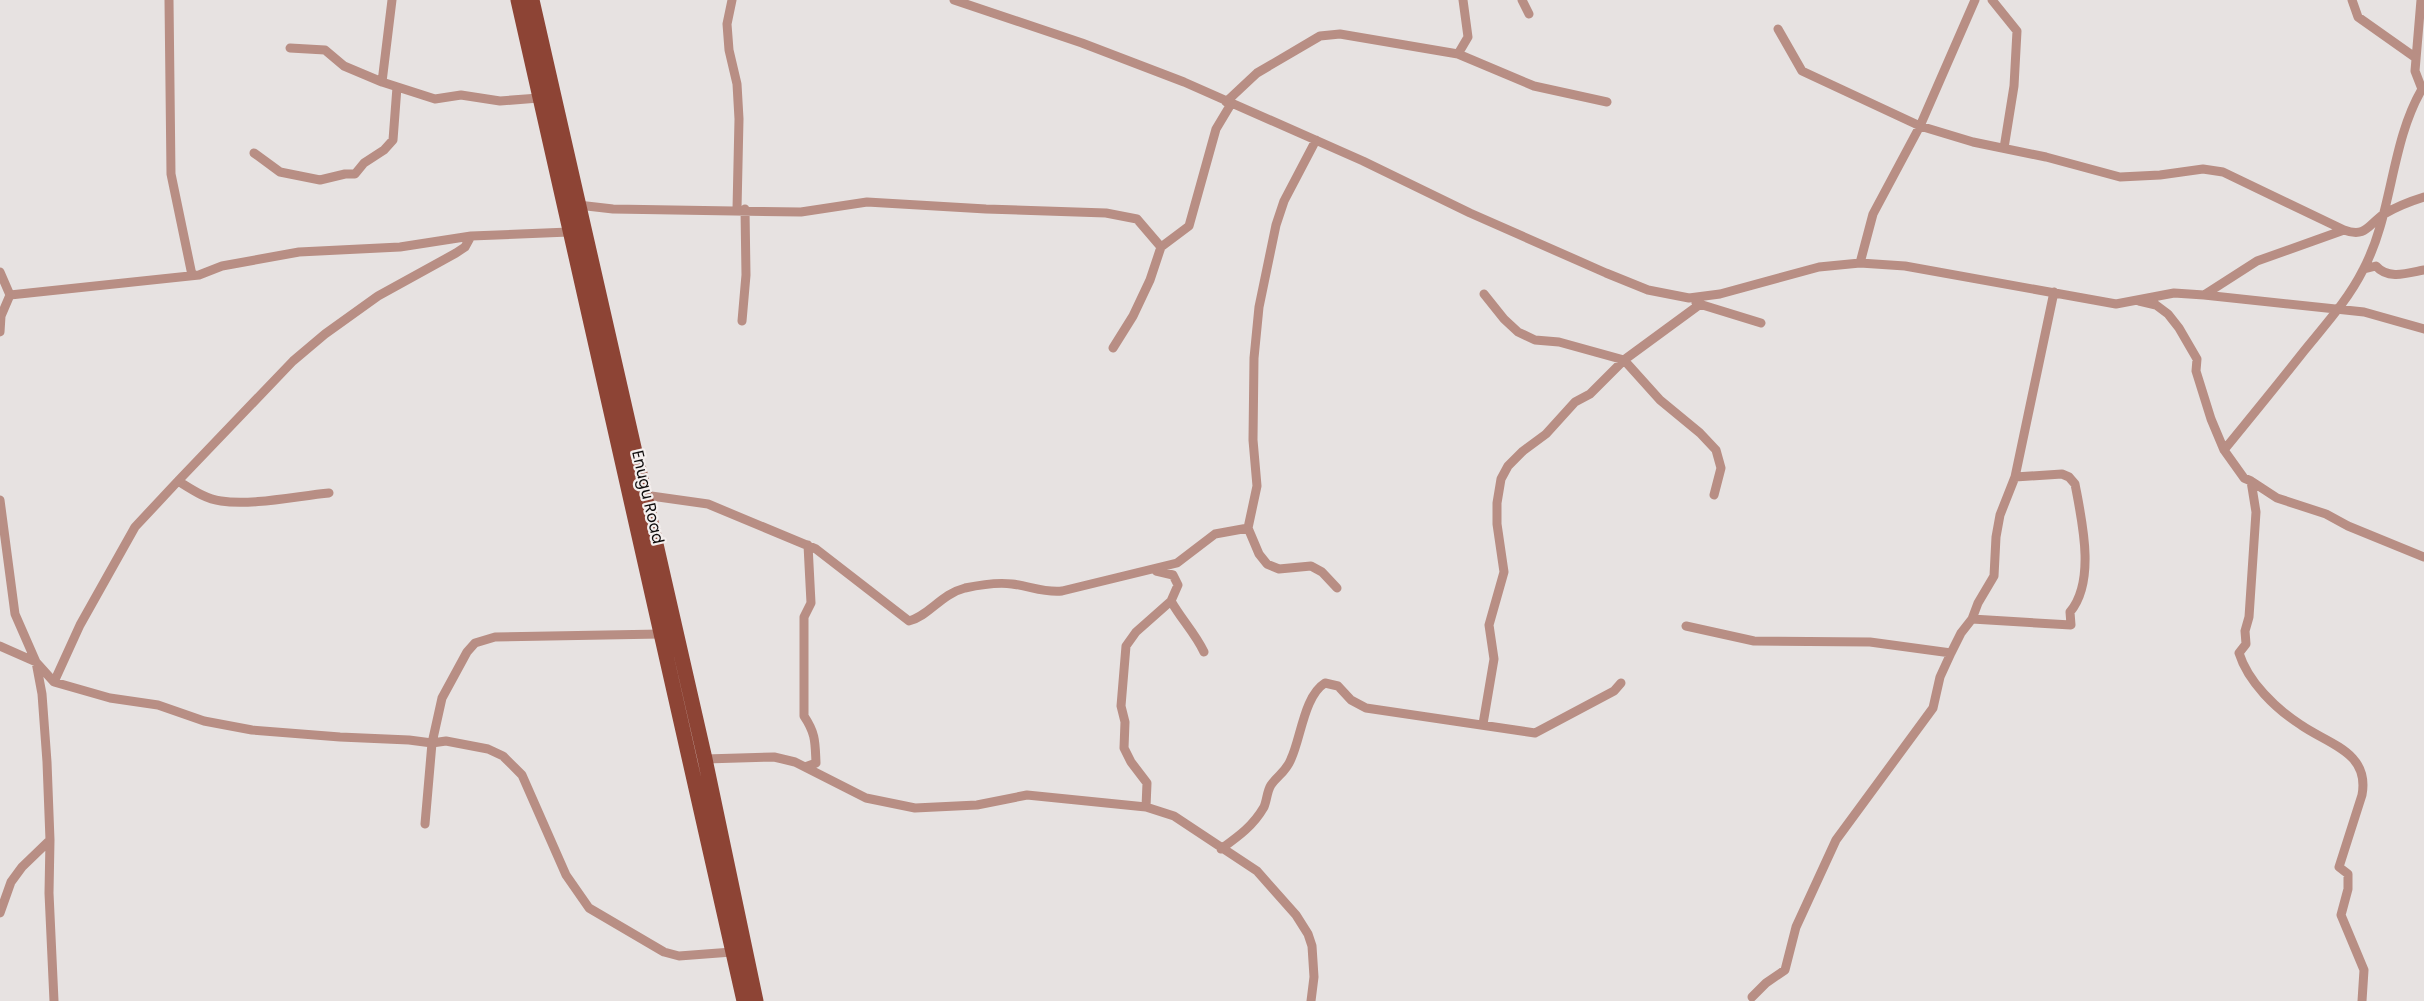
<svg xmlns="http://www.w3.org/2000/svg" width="2424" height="1001" font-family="Poppins,sans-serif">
	<rect width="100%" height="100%" fill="#e7e2e1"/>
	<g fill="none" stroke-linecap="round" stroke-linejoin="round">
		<path stroke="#b88e84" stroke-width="9" d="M169,0L171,174L192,275
			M392,0L382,82L435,99L461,95L500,101L539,98
			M732,0L727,24L729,50L737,84L739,119L737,209
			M954,0L1082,43L1184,82L1363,161L1470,213L1606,273L1648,290L1689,298L1720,294L1819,267L1860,263L1905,266L2116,304L2174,293L2204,295L2257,261L2344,230C2366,238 2368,225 2384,214C2396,207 2411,201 2424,197
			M1522,0L1529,14
			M1975,0L1920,126L1973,142L2046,157L2120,177L2160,175L2203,169L2223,172L2344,230
			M1992,0L2017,31L2014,86L2004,148
			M2352,0L2358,17L2416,58
			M1778,29L1802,71L1920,126L1873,214L1860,263
			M290,48L325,50L344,66L382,82
			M1458,54L1468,37L1463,0
			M1226,102L1257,73L1320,36L1340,34L1458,54L1534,86L1607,102
			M1316,140L1284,201L1276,225L1259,307L1254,358L1253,440L1257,486L1248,528L1259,554L1267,564L1279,569L1311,566L1322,572L1337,588
			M254,153L280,172L320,180L345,174H355L364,163L384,150L393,140L397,87
			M578,205L613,209L801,212L867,202L986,209L1106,213L1137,219L1161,247
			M2364,269L2376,266C2388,280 2408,273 2424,270
			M0,272L10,295L1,316L0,332
			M1484,294L1504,319L1518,332L1535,340L1559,342L1624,360L1660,400L1700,433L1716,450L1721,468L1714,495
			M10,295L199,275L222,266L299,252L400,247L471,236L569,232
			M2204,295L2364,312L2424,329
			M2139,301L2156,305L2168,314L2179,328L2197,359L2196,371L2211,419L2224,450L2244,478L2251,481L2277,498L2326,514L2348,526L2424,557
			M1696,303L1761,323
			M742,321L746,275L745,209
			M1113,348L1133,316L1150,280L1161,247L1189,226L1216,129L1231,104
			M2224,450C2251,417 2278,384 2304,351C2325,325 2348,300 2363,270C2393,214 2390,144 2422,89L2415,71L2421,0
			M178,481C191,489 205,499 221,501C251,506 297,496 329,493
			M2251,481L2256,512L2249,617L2245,631L2246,644L2239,653C2248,682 2276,709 2301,725C2328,744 2370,752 2362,795L2339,867L2348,874V889L2341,915L2364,970L2362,1001
			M644,495L708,504L816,549L909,621C929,616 941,594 965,588C979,585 997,582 1012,584C1030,586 1044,593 1062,591L1177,563L1215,534L1248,528
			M0,500L15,614L36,662L42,694L47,762L50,840L49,893L54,1001
			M1171,601C1181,619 1195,633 1204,652
			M1972,619L2071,625L2070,612C2096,581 2082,521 2075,484L2069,477L2062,474L2015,477
			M1686,626L1754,641L1870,642L1951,653
			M0,646L36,662L54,682L110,698L158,705L204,721L252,730L340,737L409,740L432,743L446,741L488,749L503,756L522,775L566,875L589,908L664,952L679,956L732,952
			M54,682L80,625L135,527L178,481L293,361L325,334L378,296L456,253L465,247L471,236
			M1483,724L1494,659L1489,625L1504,572L1497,524V503L1501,479L1508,466L1523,451L1546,434L1575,402L1590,394L1624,360L1699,305
			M705,759L774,757L795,762L866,798L915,808L977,805L1027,795L1146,807L1174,816L1257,871L1296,915L1308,934L1312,946L1314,977L1311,1001
			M805,767L816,763C815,742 816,734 804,716V617L811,603L808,545
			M1146,807L1147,783L1131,762L1124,748L1125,722L1121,706L1126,646L1136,632L1171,601L1178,585L1173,575L1156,571
			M425,824L432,743L442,698L467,652L475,643L495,637L661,634
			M1221,849C1239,836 1253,826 1264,807C1267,800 1267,791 1271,785C1278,775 1286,772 1291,759C1301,738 1304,696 1325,683L1338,686L1351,700L1366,708L1535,733L1614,691L1621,683
			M0,913L11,882L22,867L50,840
			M1752,997L1766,983L1785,970L1796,927L1836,840L1933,708L1940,677L1951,653L1961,633L1972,619L1978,603L1994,576L1996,537L2000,515L2015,477L2054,292"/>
		<path stroke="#8d4435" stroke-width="15" d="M518,0L744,1001
			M532,0L705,759L756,1001"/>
	</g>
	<g text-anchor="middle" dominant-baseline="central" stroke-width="4.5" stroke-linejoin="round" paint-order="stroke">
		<g font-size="16" fill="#0e0c0c" stroke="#f4efee">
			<text transform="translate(648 497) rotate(77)">Enugu Road</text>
		</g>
	</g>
</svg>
